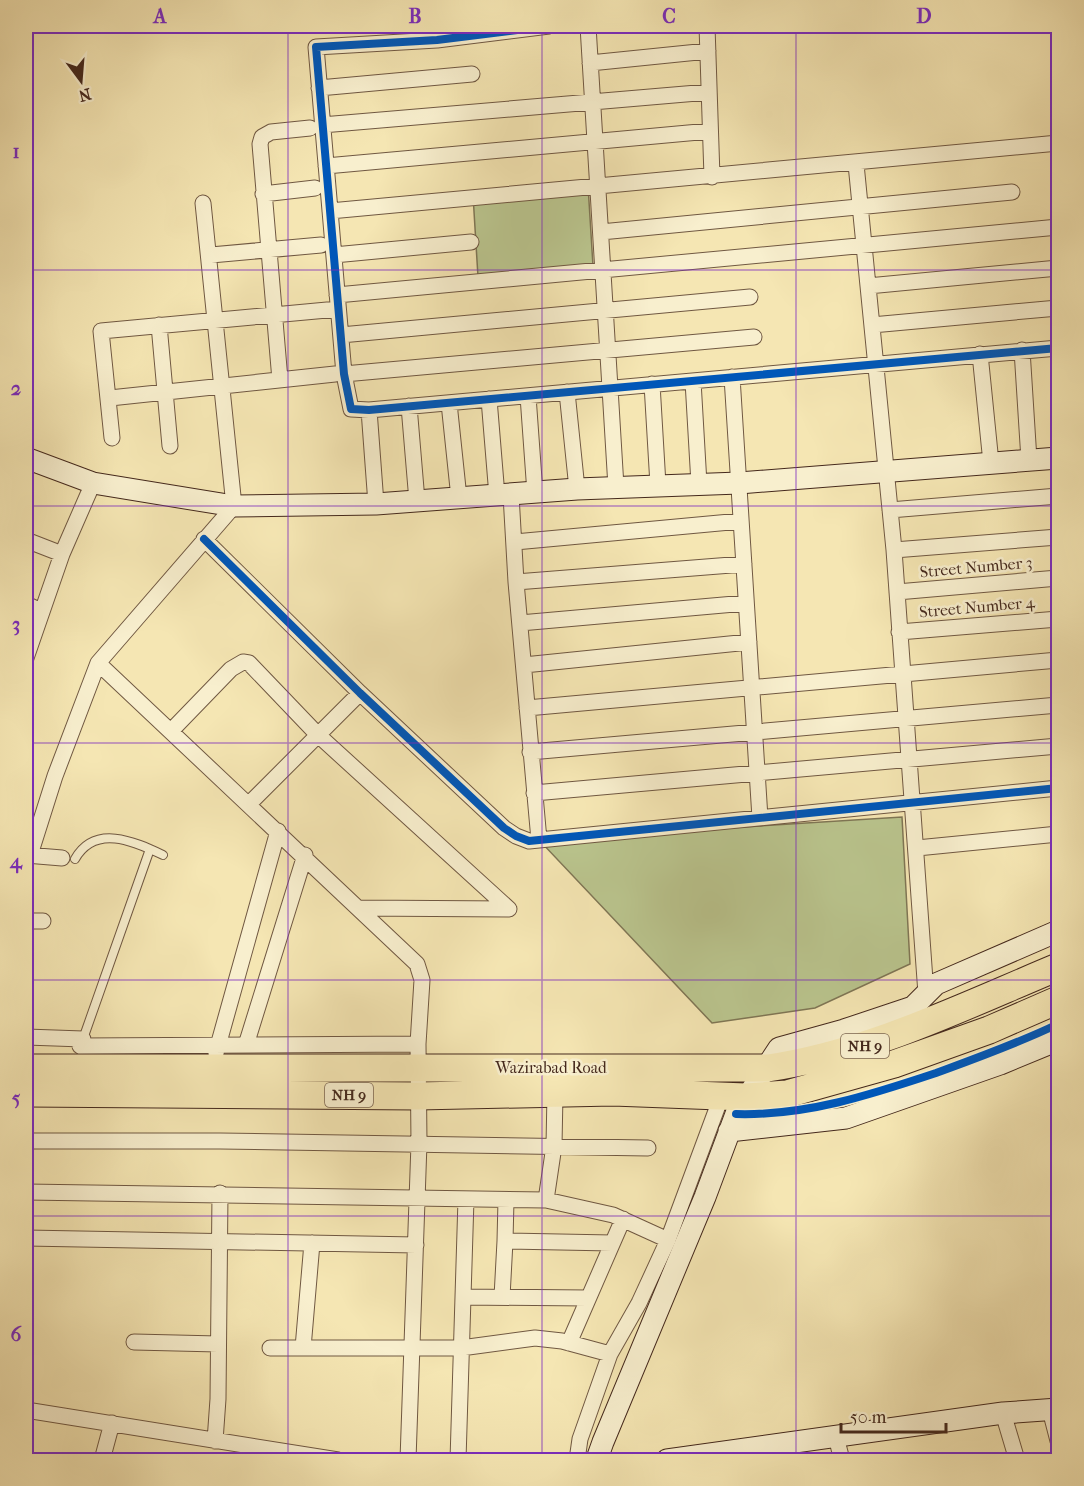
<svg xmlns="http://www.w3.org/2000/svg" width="1084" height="1486" font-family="'IM FELL French Canon',serif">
	<rect width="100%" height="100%" fill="#f5e6b3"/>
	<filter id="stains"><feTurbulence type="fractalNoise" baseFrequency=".00333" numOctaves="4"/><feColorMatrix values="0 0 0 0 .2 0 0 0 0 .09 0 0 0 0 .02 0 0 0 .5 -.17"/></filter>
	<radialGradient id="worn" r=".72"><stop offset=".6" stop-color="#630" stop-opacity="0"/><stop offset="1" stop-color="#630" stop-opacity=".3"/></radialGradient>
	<path fill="#bac58e" stroke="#7f7655" stroke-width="1.5" d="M588,185L593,266L478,277L473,195Z
		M902,817L910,964L815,1008L712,1023L539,840Z"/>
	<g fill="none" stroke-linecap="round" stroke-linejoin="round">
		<defs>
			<path id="lane" d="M75,859C95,824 133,841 163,855
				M83,1039L150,849"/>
			<path id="street" d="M549,26L437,40L316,47L344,374L351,409L369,410L1058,348
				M588,26L616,487
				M707,26L712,177
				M590,63L708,51
				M319,88L472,74
				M322,125L709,92
				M856,164L894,550L926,994
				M326,166L710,131
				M263,194L315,188
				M330,211L1058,143
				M601,232L1012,192
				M211,255L321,245
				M334,255L471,242
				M868,286L1058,268
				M337,295L1058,227
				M159,325L170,446
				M872,325L1058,308
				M341,335L750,297
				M1022,350L1029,460
				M980,354L991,463
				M344,374L754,337
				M732,377L760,818
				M280,380L260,144L262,137L271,132L310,128
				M693,381L699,484
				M652,384L658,485
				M567,392L577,489
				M528,396L535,493
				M110,398L335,374
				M489,399L497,496
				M449,403L459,498
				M409,406L417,501
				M369,410L376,504
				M112,438L101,331L338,309
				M511,495L516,582L539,840
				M890,510L1058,496
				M204,539L360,693L504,828L516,836L529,841L1058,788
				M26,540L62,554
				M515,542L741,521
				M894,550L1058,537
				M516,582L744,564
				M897,592L1058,578
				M26,604L41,611
				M520,623L746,603
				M899,632L1058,619
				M26,658L62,554L93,483
				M98,663L417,964L422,980L418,1044L419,1143L408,1460
				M524,665L749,642
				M527,708L1058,660
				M171,731L231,669L243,662L249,663L317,734L509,909
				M530,752L1058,705
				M534,793L1058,746
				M249,804L360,693
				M917,848L1058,834
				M26,855L62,858
				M30,855L55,776L98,663L234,506L203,203
				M358,908L509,909
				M26,921H43
				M26,1037L83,1039L80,1046L418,1044
				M246,1045L305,855
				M216,1053L278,831
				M26,1141H220L648,1148
				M26,1192L546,1200L613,1215L668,1240
				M546,1200L554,1146L555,1093
				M26,1238L416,1245
				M505,1241L506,1200
				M463,1297L588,1298
				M502,1297L505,1241L612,1243
				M134,1342L218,1344
				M569,1343L623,1219
				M270,1348H461L535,1338L562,1341L610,1354
				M303,1348L312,1243
				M26,1410L338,1460
				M1050,1410L1058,1441
				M1003,1413L1017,1460
				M836,1437L842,1460
				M215,1441L218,1399L220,1193
				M102,1460L112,1423
				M458,1460L466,1199
				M577,1460L580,1439L610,1354L639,1303L668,1240L723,1092"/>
			<path id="secondary" d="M26,458L93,483L234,506L376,504L577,489L739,483L1058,458
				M911,1020L913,1007L936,984L1058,931
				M729,1131L846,1118L1000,1064L1058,1040
				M602,1460L598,1456L603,1442L705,1197L736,1114L779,1048L844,1030L913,1007
				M667,1460L1003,1413L1058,1409"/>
			<path id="highway" d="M26,1068H768C870,1053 964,1006 1058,967
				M26,1093L418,1096L613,1092L746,1097L787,1094L894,1064L989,1030L1058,1000"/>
		</defs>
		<use href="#lane" stroke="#705842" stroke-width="10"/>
		<use href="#street" stroke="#705842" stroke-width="17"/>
		<use href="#secondary" stroke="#44281c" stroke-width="23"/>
		<use href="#highway" stroke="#44281c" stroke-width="29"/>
		<use href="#lane" stroke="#f8efce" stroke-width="8"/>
		<use href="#street" stroke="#f8efce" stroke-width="15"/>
		<use href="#secondary" stroke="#f8efce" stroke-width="21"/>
		<use href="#highway" stroke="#f5e6b3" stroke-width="27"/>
		<defs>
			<path id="cycleway" d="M549,26L437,40L316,47L344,374L351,409L369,410L1058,348
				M204,539L360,693L504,828L516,836L529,841L1058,788
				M736,1114C806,1116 870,1095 936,1073C977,1058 1019,1043 1058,1024"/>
		</defs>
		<use href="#cycleway" stroke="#f8efce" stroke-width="11"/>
		<use href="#cycleway" stroke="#0057b8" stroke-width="8"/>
	</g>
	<path fill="none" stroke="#7b2cbf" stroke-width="1.5" stroke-opacity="0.55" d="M288,26V1460M542,26V1460M796,26V1460M26,270H1058M26,506H1058M26,743H1058M26,980H1058M26,1216H1058"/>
	<g text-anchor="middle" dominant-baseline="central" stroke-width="5" stroke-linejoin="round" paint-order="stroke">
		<g fill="#f8efce" stroke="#7a6451" stroke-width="1.5">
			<rect x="841" y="1034" width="48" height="24" rx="4.5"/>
			<rect x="325" y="1083" width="48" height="24" rx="4.5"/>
		</g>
		<g font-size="15" font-weight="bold" fill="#44281c">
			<text x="865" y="1046">NH 9</text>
			<text x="349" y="1095">NH 9</text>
		</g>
		<g font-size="16" fill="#44281c" stroke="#f8efce">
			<text transform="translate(976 567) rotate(-5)">Street Number 3</text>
			<text transform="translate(977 607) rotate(-5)">Street Number 4</text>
			<text x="551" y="1067">Wazirabad Road</text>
		</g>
	</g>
	<rect width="1084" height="1486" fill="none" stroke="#f5e6b3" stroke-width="66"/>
	<g transform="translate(81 81) rotate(164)" stroke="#f8efce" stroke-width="4.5" paint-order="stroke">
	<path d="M0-4.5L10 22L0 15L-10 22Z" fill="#44281c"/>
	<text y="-9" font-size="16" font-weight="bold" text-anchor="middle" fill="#44281c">N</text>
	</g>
	<path d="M841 1423v9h105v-9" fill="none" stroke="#44281c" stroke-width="3"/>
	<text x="850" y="1423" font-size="18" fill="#44281c" stroke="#f8efce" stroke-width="4.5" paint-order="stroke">50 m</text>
	<rect x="33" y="33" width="1018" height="1420" fill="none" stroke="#7b2cbf" stroke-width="2"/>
	<g font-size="20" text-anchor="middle" font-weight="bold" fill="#7b2cbf">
		<text x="160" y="23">A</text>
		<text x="415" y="23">B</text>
		<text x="669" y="23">C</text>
		<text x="924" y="23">D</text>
		<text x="16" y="158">1</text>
		<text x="16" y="395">2</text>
		<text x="16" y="631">3</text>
		<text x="16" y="868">4</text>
		<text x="16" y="1105">5</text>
		<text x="16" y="1341">6</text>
	</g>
	<rect width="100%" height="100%" filter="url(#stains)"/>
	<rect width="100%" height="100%" fill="url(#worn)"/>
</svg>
